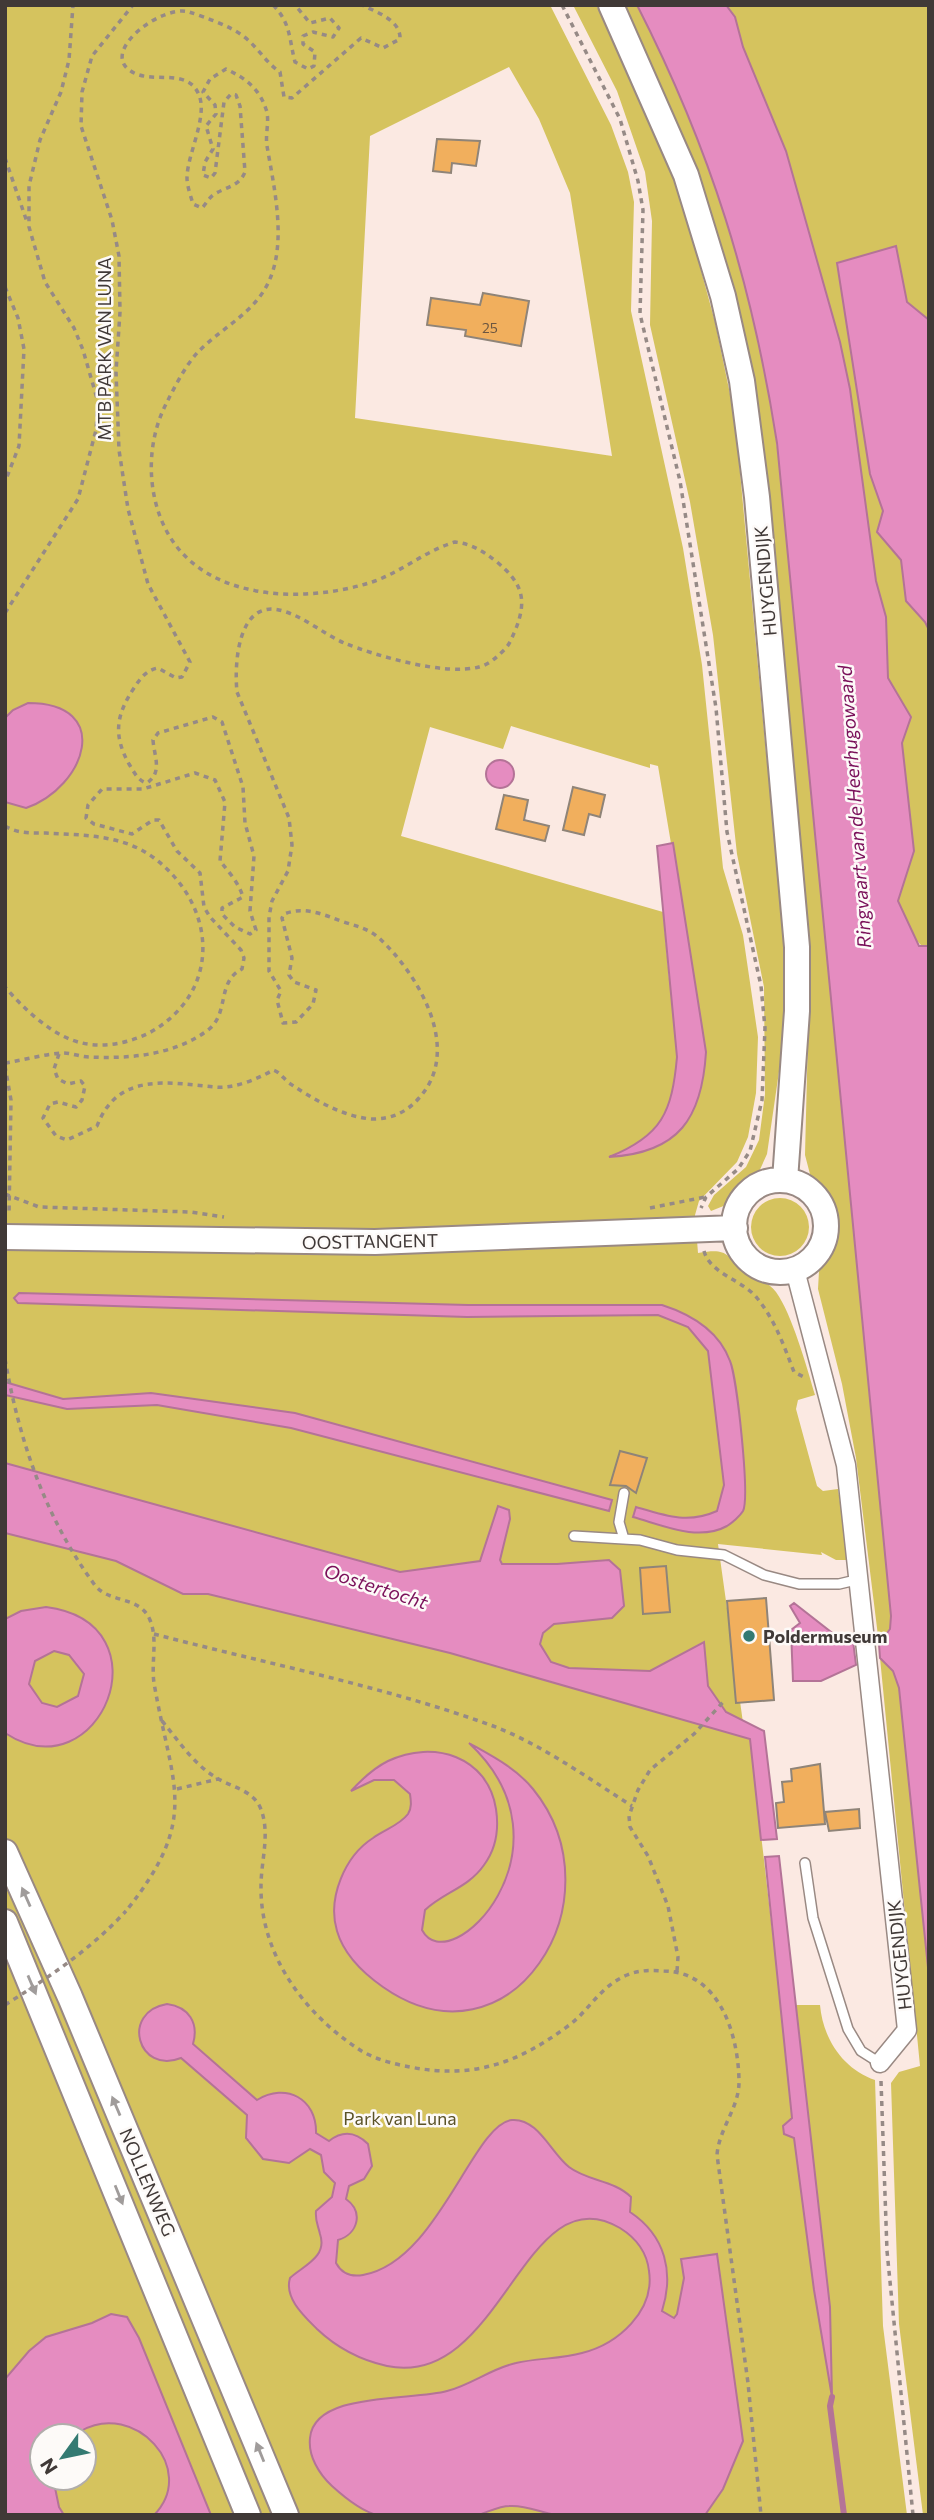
<svg xmlns="http://www.w3.org/2000/svg" width="934" height="2520" font-family="Commissioner,sans-serif">
	<rect width="100%" height="100%" fill="#fbe9e2"/>
	<path fill="#d5c35e" fill-rule="evenodd" d="M5,5H550L611,125L628,172L634,202L631,311L683,548L702,665L723,868L743,935L758,1037L756,1093L748,1137L737,1162L699,1201L695,1215L698,1253C726,1248 725,1253 745,1271C755,1279 768,1281 776,1292C792,1314 807,1368 815,1395L798,1400L796,1409L817,1486L823,1491L838,1489L849,1560H836L821,1552L822,1555L718,1544L745,1737L750,1739L773,1938L831,2325L796,2005H820C823,2039 843,2069 875,2080L883,2326L907,2515H5ZM509,67L539,119L570,193L612,456L355,418L370,136ZM511,726L650,768V764L658,766L706,1052L669,979L663,912L401,836L430,727L503,749ZM42,2436H84V2478H42Z
		M573,5H596L638,86L683,204L715,322L735,418L766,753L786,925L787,989L782,1051L767,1154L758,1174L726,1205L711,1211L708,1206L714,1195L746,1167L759,1140L765,1094L764,987L737,854L713,635L690,502L650,325L652,221L645,172L617,91Z
		M618,5H637C694,116 738,231 762,354C775,416 781,480 787,543L891,1616L890,1628L879,1644L856,1458L842,1384L818,1289L819,1271L834,1240V1218L825,1197L811,1178L805,1155L809,995L751,384Z
		M726,5H929V320L907,302L896,247L837,264L870,474L883,511L877,532L901,560L906,601L925,622L929,630V946L924,948L915,939L898,901L914,851L902,743L911,717L888,678L886,617L876,581L850,389L840,342L786,151L743,47L735,17Z
		M751 1227a29 29 0 1 1 58 0a29 29 0 1 1-58 0Z
		M880,1658L893,1671L899,1688L929,1977V2515H923L899,2324L891,2083L899,2072L920,2066Z"/>
	<path fill="#e58cc0" stroke="#b47397" stroke-width="2" fill-rule="evenodd" d="M637,5H726L735,17L743,47L786,151L840,342L850,389L876,581L886,617L888,678L911,717L902,743L914,851L898,901L919,946H929V1977L899,1688L893,1671L880,1658L879,1644L890,1629L891,1616L777,443C752,283 711,150 637,5Z
		M896,246L907,302L929,320V630L925,622L906,601L901,560L877,532L883,511L870,474L837,263Z
		M28,703C114,703 86,787 26,808L5,802V718L13,710Z
		M486 774a14 14 0 1 1 28 0a14 14 0 1 1-28 0Z
		M673,843L706,1052C702,1118 679,1153 609,1157C662,1136 672,1112 677,1057L657,846Z
		M19,1293L468,1305H662C690,1314 719,1331 730,1361C737,1378 750,1497 743,1511C740,1516 732,1523 727,1526C698,1542 662,1525 633,1517L636,1507C666,1516 688,1524 717,1511L724,1485L708,1351L688,1327L658,1315L467,1317L18,1303L14,1298Z
		M5,1382L63,1399L151,1393L295,1413L612,1500L609,1511L291,1428L157,1405L67,1409L5,1395Z
		M5,1463L400,1572L480,1561L498,1506L509,1510L510,1519L500,1560L502,1564H557L609,1560L620,1570L624,1606L612,1618L554,1624L543,1633L540,1644L551,1662L569,1668L650,1671L704,1642L708,1686L726,1712L764,1731L777,1839L761,1840L750,1739L450,1653L208,1594H183L116,1561L5,1533Z
		M794,1603L835,1635L853,1641L856,1665L821,1681H793L791,1630L800,1623L790,1606Z
		M46,1607C170,1623 100,1795 5,1733V1619L21,1611ZM54,1651L69,1655L84,1674L78,1696L57,1707L42,1703L29,1684L35,1661Z
		M469,1743C492,1756 516,1768 533,1789C623,1900 510,2076 383,1987C363,1973 344,1955 337,1931C327,1898 345,1856 373,1838C384,1830 400,1825 408,1814C412,1808 411,1801 410,1794L394,1780H374L351,1791C362,1779 374,1768 388,1761C434,1739 488,1757 496,1809C499,1829 496,1849 484,1865C468,1888 444,1892 425,1910L422,1930C450,1983 581,1847 469,1743Z
		M779,1856L830,2307L832,2397L814,2290L794,2138L784,2134L783,2126L792,2118L765,1857Z
		M167,2004C189,2007 199,2023 193,2044L257,2100C286,2082 317,2099 316,2133L329,2141C343,2130 356,2132 368,2144L372,2166L364,2179L349,2186L346,2199C364,2212 358,2234 338,2240L336,2263C342,2274 352,2277 363,2275C438,2262 473,2124 512,2120C538,2118 551,2153 569,2167C587,2181 614,2180 631,2197L630,2212C666,2236 674,2273 662,2311L674,2318L677,2314L684,2278L681,2259L717,2254L743,2441L723,2489L705,2515C657,2515 605,2520 556,2515C541,2513 527,2505 510,2506C498,2506 489,2512 478,2515C467,2517 388,2517 377,2515C361,2511 343,2496 332,2486C319,2474 308,2456 310,2438C314,2391 412,2401 447,2391C471,2385 492,2368 516,2363C537,2358 561,2359 582,2353C618,2344 655,2311 649,2271C647,2253 636,2238 620,2228C524,2171 502,2390 387,2366C360,2360 337,2348 317,2329C304,2316 284,2298 290,2278C303,2266 328,2257 320,2234C318,2225 315,2221 316,2211L332,2197L335,2183L324,2172L321,2155L310,2149L289,2163L263,2159L246,2138L247,2115L181,2058C138,2075 120,2012 167,2004Z
		M111,2314L127,2317L139,2338L211,2515H154C199,2469 134,2400 81,2431L76,2430L72,2436H42V2478H53L59,2507L64,2515H5V2379L29,2351L46,2337L92,2323Z"/>
	<g fill="none" stroke-linecap="round" stroke-linejoin="round">
		<path stroke="#b47397" stroke-width="6" d="M832,2397L830,2406L844,2515"/>
	</g>
	<path fill="#f1af5d" stroke="#8f8478" stroke-width="2" d="M437,139L480,141L476,166L452,163L451,173L433,171Z
		M483,293L529,301L521,346L465,336L466,330L427,325L431,298L480,305Z
		M573,787L605,795L600,817L589,814L584,835L563,830Z
		M504,795L528,800L524,820L549,826L545,841L496,829Z
		M620,1451L647,1458L636,1493L626,1486L610,1485Z
		M666,1566L670,1612L643,1614L640,1568Z
		M766,1598L774,1700L736,1703L727,1601Z
		M820,1764L825,1824L778,1828L776,1803L784,1802L782,1782L792,1781L791,1769Z
		M859,1809L860,1828L829,1831L825,1812Z"/>
	<g fill="none" stroke-linecap="round" stroke-linejoin="round">
		<defs>
			<path id="lane" d="M574,1536L640,1540L677,1550L724,1555L764,1575L799,1584H839L860,1579
				M624,1539L619,1522L624,1493
				M805,1863L813,1918L848,2029L861,2051L880,2063"/>
			<path id="street" d="M795,1270L846,1465L907,2030L880,2063"/>
			<path id="secondary" d="M611,5L686,175L723,296L742,381L757,497L797,947V1011L785,1180
				M734 1226a46 46 0 1 1 92 0a46 46 0 1 1-92 0Z
				M5,1237L375,1242L735,1228
				M5,1852L70,1997L286,2515
				M5,1922L248,2515"/>
		</defs>
		<use href="#lane" stroke="#998983" stroke-width="12"/>
		<use href="#street" stroke="#998983" stroke-width="21"/>
		<use href="#secondary" stroke="#998983" stroke-width="28"/>
		<path stroke="#968a86" stroke-width="3.5" stroke-dasharray="5 5" stroke-linecap="butt" d="M273,5C291,23 289,39 295,62L308,69L314,66L315,52L303,44V36L313,32L333,37L339,28L330,18L310,23L295,5
			M562,5L620,119L638,181L643,210L640,314L680,481L716,708L727,832L761,986L765,1028L762,1100L750,1151L738,1169L706,1197L701,1208
			M5,158L27,222
			M5,287L18,318L24,349L19,446L5,482
			M5,613L78,499L96,430L98,402L83,350L74,328L45,282L29,227V186L40,140L61,92L69,60L73,5
			M5,826C18,834 32,833 46,833C83,835 124,835 154,858C218,906 222,993 149,1033C129,1043 104,1048 82,1043C53,1037 23,1008 5,987
			M59,1054L54,1069L58,1079L68,1084L81,1081L85,1086L82,1100L76,1107L58,1102L50,1104L43,1118L56,1136L67,1140L97,1126C118,1071 169,1083 216,1087C233,1089 258,1079 273,1070C280,1072 283,1078 289,1083C313,1099 343,1117 372,1119C391,1119 406,1113 419,1098C463,1050 419,975 379,938C368,928 355,926 341,921C322,914 304,906 284,914L282,918L292,958L289,975L294,982L316,990L313,1004L296,1022L283,1023L277,1000L281,991L269,971V917L272,901L288,871L292,845L289,818L237,692C234,663 238,597 283,611C304,617 324,634 344,643C377,656 444,676 479,667C490,664 497,657 505,649C510,644 512,637 515,631C528,599 522,583 497,562C483,551 472,544 455,542C424,551 399,574 369,583C297,605 193,600 161,519C147,484 148,441 165,406C174,388 185,366 198,352C221,328 255,313 269,281C287,242 274,187 267,146C265,134 270,120 266,109C259,88 245,78 226,69L210,79L203,92L215,105L216,114L206,126L213,149L205,162L203,175L211,178L215,173L224,102L231,94L236,95L240,106L245,172C239,187 225,187 213,195C208,199 206,204 202,208L193,204C191,197 187,186 187,178C187,155 208,117 199,95C187,65 149,87 128,69C103,48 164,4 189,12C205,17 230,26 243,36C258,47 265,62 280,72L284,97L292,98L361,38L383,48L400,39C401,20 376,12 362,5
			M5,1063C24,1060 44,1054 63,1053C72,1053 81,1057 90,1057C129,1059 175,1055 208,1030C230,1013 216,982 242,969L244,958L241,950L210,917L204,907L200,873L177,851L159,820H153L132,834L94,824L86,818L88,805L102,789H143L195,773L215,780L225,802L220,861C228,871 239,883 243,897L222,908V914L235,927L250,934L256,930L250,911L254,856L245,823L243,787L222,722L213,717L158,733L153,740C154,756 163,772 147,783C138,781 134,772 129,764C113,735 116,715 134,688C140,679 146,670 158,668L176,678L182,677L190,662L148,584L128,509L119,450L116,372L120,312L119,256L112,220L81,126L82,92L92,56L133,5
			M5,1066L11,1100L9,1215
			M5,1194L39,1207L191,1212L224,1217
			M650,1208L705,1197
			M704,1251C710,1274 743,1280 757,1298C775,1320 784,1346 794,1372L804,1377
			M5,1359C19,1440 45,1517 94,1584C108,1604 140,1595 150,1620C158,1639 151,1662 154,1683C172,1788 201,1817 126,1911
			M154,1634C264,1663 387,1687 493,1726C539,1743 591,1780 632,1806
			M162,1721C179,1741 194,1765 217,1778C231,1787 252,1790 260,1807C271,1832 261,1860 261,1886C260,1954 304,2014 360,2050C374,2059 394,2064 410,2067C472,2079 517,2064 568,2026C590,2010 599,1987 627,1975C639,1970 651,1970 664,1971C719,1972 738,2033 739,2080C740,2107 719,2128 717,2155L748,2383L761,2515
			M177,1789L218,1779
			M677,1971L678,1957L668,1906L648,1856L630,1827L629,1816L638,1790L650,1770L694,1734L724,1701
			M881,2081L887,2251L913,2515"/>
		<use href="#lane" stroke="#fff" stroke-width="9"/>
		<use href="#street" stroke="#fff" stroke-width="18"/>
		<use href="#secondary" stroke="#fff" stroke-width="24"/>
		<path stroke="#968a86" stroke-width="3.5" stroke-dasharray="5 5" stroke-linecap="butt" d="M5,2005C49,1977 90,1950 126,1911"/>
	</g>
	<defs><path id="oneway-solid" d="M-6-.8H1V-3.2L6.5 0L1 3.2V.8H-6Z" transform="scale(1.75)"/></defs>
	<g fill="#a09c9b">
		<use href="#oneway-solid" transform="translate(26 1897) rotate(-114)"/>
		<use href="#oneway-solid" transform="translate(32 1985) rotate(67)"/>
		<use href="#oneway-solid" transform="translate(116 2106) rotate(-113)"/>
		<use href="#oneway-solid" transform="translate(119 2195) rotate(68)"/>
		<use href="#oneway-solid" transform="translate(260 2452) rotate(-112)"/>
	</g>
	<circle fill="#347a72" stroke="#fdfaf8" stroke-width="2.5" cx="749" cy="1636" r="7"/>
	<g text-anchor="middle" dominant-baseline="central" stroke-width="5" stroke-linejoin="round" paint-order="stroke">
		<g font-size="14" fill="#6c5640">
			<text x="490" y="327">25</text>
		</g>
		<g font-size="18" fill="#403937" stroke="#fdfaf8">
			<text transform="translate(104 349) rotate(-90)">MTB PARK VAN LUNA</text>
			<text transform="translate(765 581) rotate(-95)">HUYGENDIJK</text>
			<text transform="translate(370 1241) rotate(-1)">OOSTTANGENT</text>
			<text transform="translate(899 1955) rotate(-96)">HUYGENDIJK</text>
			<text transform="translate(148 2182) rotate(67)">NOLLENWEG</text>
		</g>
		<g font-size="18" font-weight="bold" fill="#403937" stroke="#fdfaf8" text-anchor="start">
			<text x="763" y="1636">Poldermuseum</text>
		</g>
		<g font-size="18" fill="#5a5227" stroke="#fdfaf8">
			<text x="400" y="2118">Park van Luna</text>
		</g>
		<g font-size="19" font-style="italic" fill="#7a105a" stroke="#fdfaf8">
			<text transform="translate(854 807) rotate(-94)">Ringvaart van de Heerhugowaard</text>
			<text transform="translate(376 1586) rotate(18)">Oostertocht</text>
		</g>
	</g>
	<rect width="934" height="2520" fill="none" stroke="#403937" stroke-width="14"/>
	<g transform="translate(63 2457) rotate(237)"><circle r="33" fill="#fdfaf8" stroke="#b1adab" stroke-width="2"/>
	<path d="M0-5L12 26L0 18L-12 26Z" fill="#347a72"/>
	<text y="-10" font-size="19" font-weight="bold" text-anchor="middle" fill="#403937">N</text>
	</g>
</svg>
